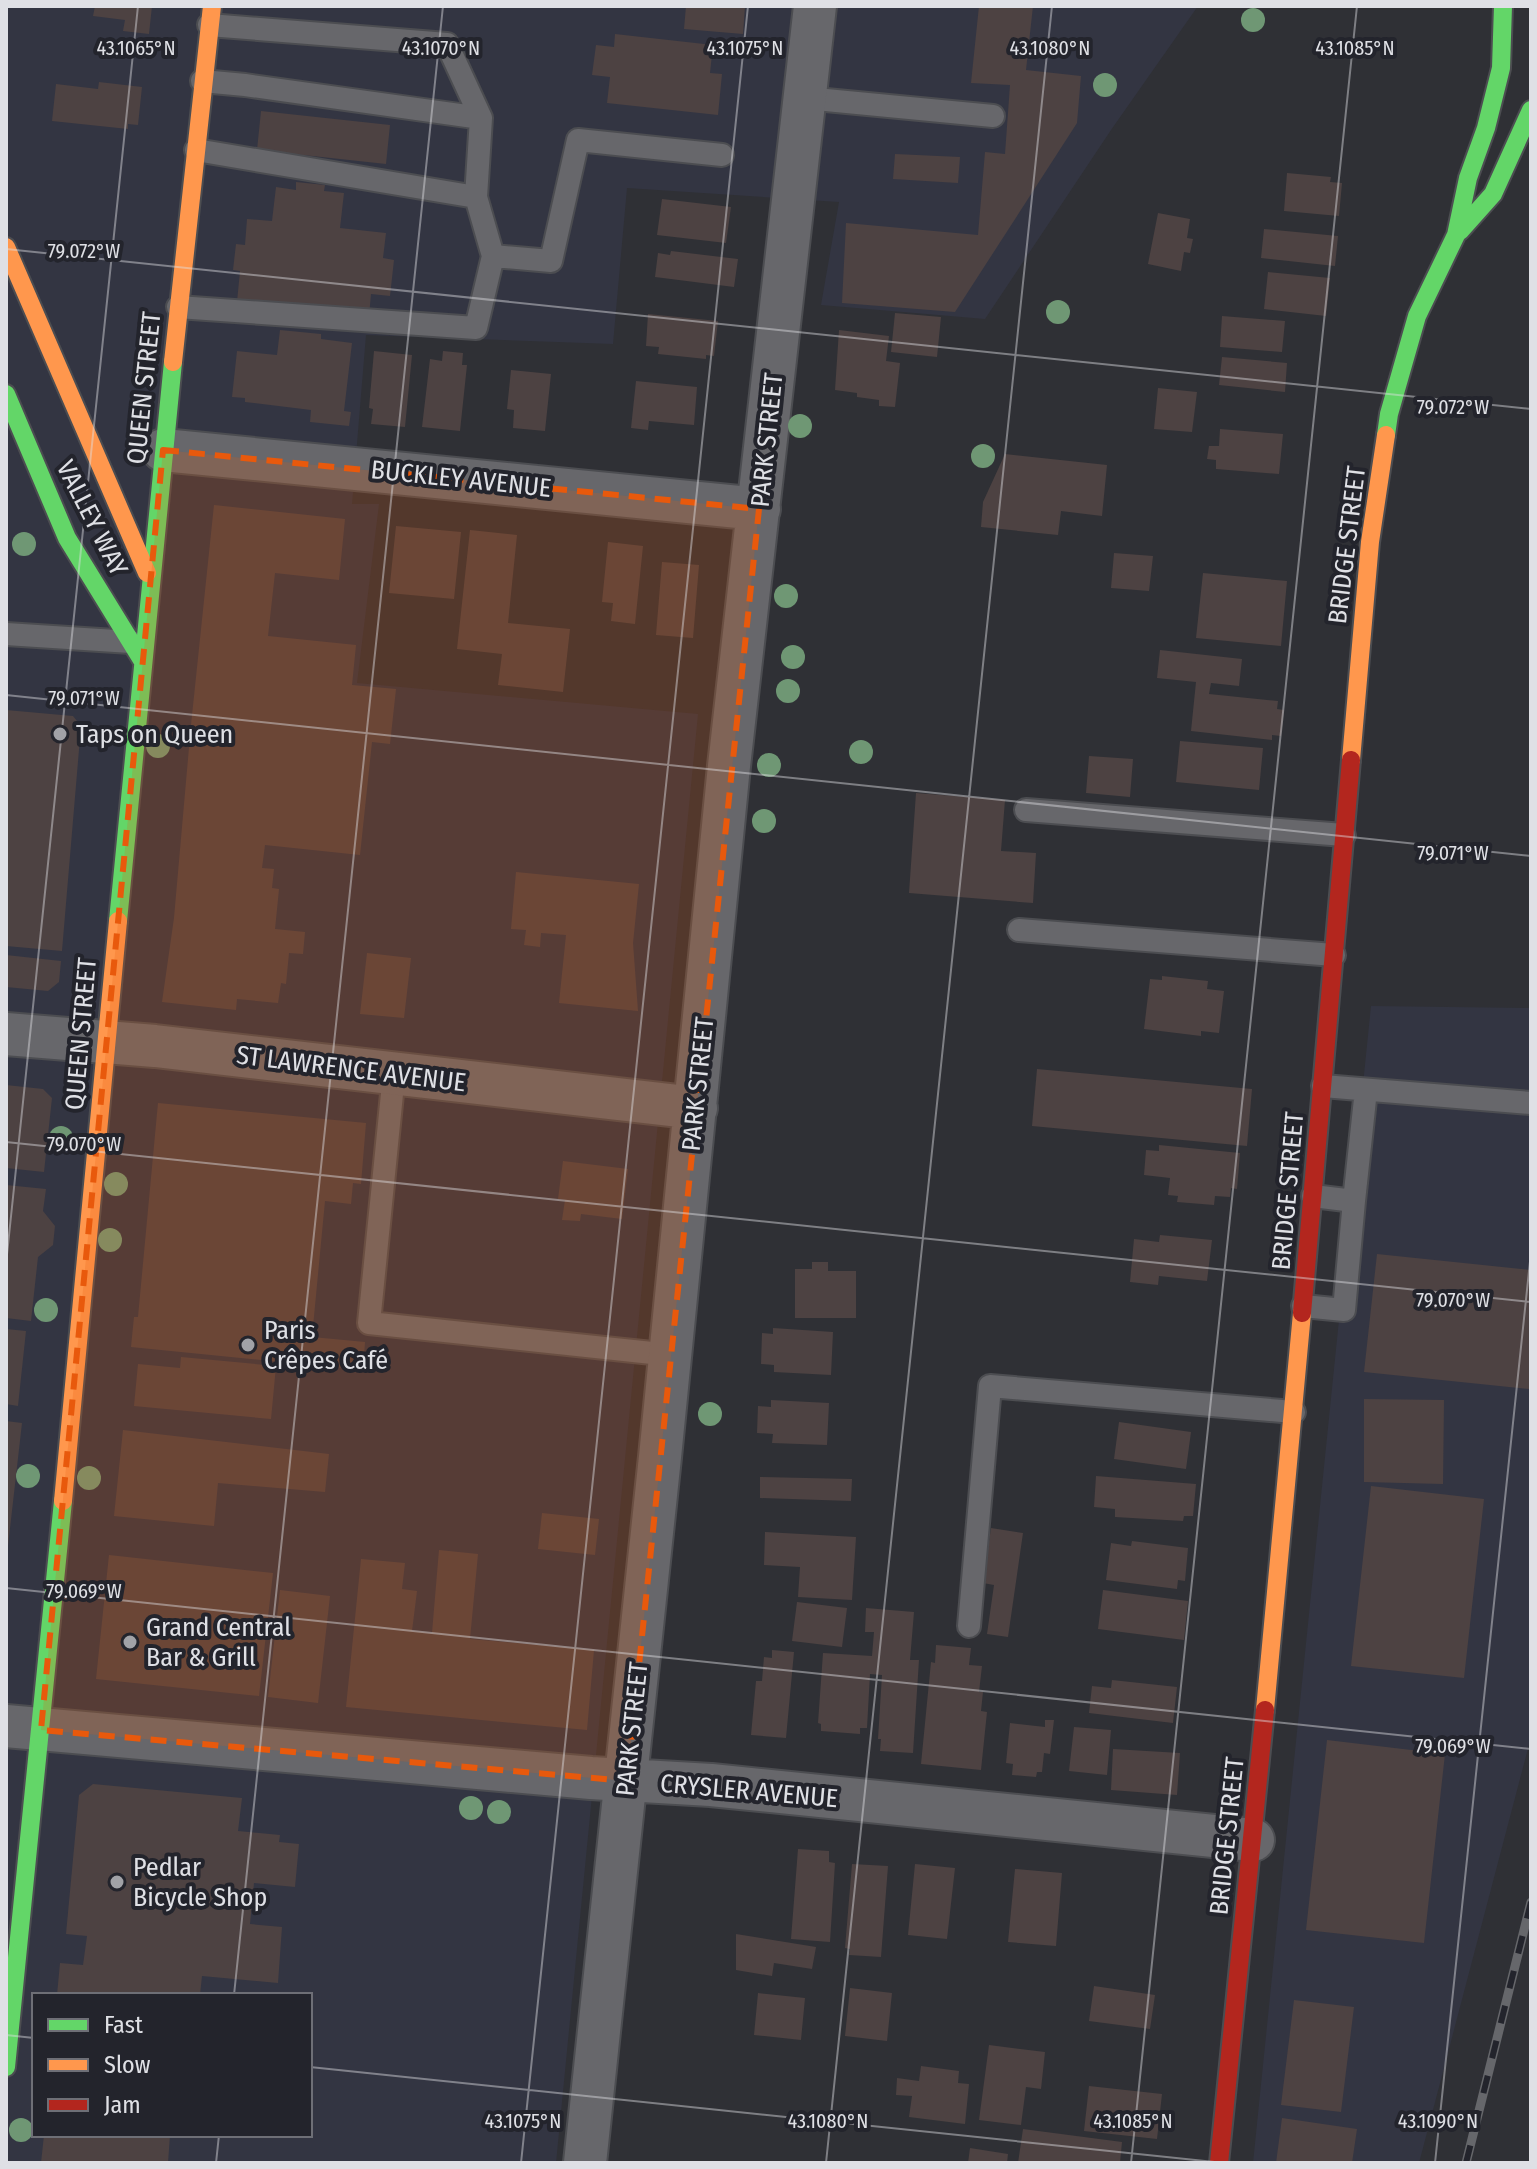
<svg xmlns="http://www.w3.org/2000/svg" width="1537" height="2169" font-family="'Fira Sans Condensed',sans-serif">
	<rect width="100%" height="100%" fill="#2f3035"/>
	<path fill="#333542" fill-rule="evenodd" d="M6,6H1198L1111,130L985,319L821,305L839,202L627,188L613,344L366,335L352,504H379L357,683L698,714L556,2163H6ZM34,1995H310V2135H34Z
		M1371,1006L1531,1008V1737L1419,2163H1253Z"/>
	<path fill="#4d4242" d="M95,6H152L149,34L123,31L125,20L93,16Z
		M686,6H745L743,34L684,29Z
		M979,6H1033L1026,70L1081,76L1077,123L955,312L842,303L846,223L978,235L985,152L1005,154L1010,85L971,83Z
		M615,34L713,45L710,73L722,74L718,115L607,103L610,77L592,75L596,45L614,47Z
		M99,82L142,87L138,125L128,124V129L52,121L56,84L98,89Z
		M261,111L390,125L386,164L257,150Z
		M895,154L960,157L958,183L893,179Z
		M1287,173L1331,177L1330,182L1342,183L1339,216L1284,211Z
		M296,182L325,185L324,191L344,193L340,228L386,233L383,258L394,260L390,296L371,294L369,316L237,302L240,271L233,270L236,244L245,245L247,219L272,221L276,187L296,190Z
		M662,199L731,207L726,243L657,235Z
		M1158,213L1190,219L1187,238L1193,239L1190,253L1184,252L1181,271L1148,264Z
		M1264,229L1338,236L1335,266L1261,258Z
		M671,251L738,259L734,287L655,277L658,253L670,255Z
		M1268,272L1330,278L1326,316L1264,309Z
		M895,313L941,317L937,357L891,352Z
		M648,314L718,321L714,356L706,355V359L658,354L659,347L646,346Z
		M1222,316L1285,321L1282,352L1220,347Z
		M280,330L321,334V339L352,343L344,411L351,412L349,426L310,422L311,410L245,402V398L232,397L237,351L277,355Z
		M839,330L889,336L886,361L900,363L895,407L879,406V400L857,397V393L835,390Z
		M374,351L412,355L405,427L371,424L373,409L369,408Z
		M443,351L463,353L462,365H467L460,431L422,427L430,359L442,361Z
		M1222,357L1287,363L1285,392L1219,385Z
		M511,370L551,374L545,431L513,428L514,410L507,409Z
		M636,381L697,387L694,425L649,421L648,430L631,428Z
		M1158,388L1197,392L1192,432L1154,429Z
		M1220,429L1283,434L1279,474L1216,469V460L1207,459L1209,446H1219Z
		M1005,454L1107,465L1102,516L1061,511L1058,535L981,527L983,502Z
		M214,505L345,519L339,580L275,573L268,636L356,645L352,685L396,689L390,744L372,742L360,855L265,845L262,868L274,869L272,888L279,889L275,929L305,932L303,954L289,953L286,984L281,983L278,1003L237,999L236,1010L162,1002L174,918L191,725Z
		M396,526L461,532L454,599L389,593Z
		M470,530L517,535L508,623L570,629L563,692L498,685L502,654L457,649Z
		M608,542L643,546L635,624L611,621L613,603L602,602Z
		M1114,553L1153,556L1149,591L1111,588Z
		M662,562L699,565L693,638L656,635Z
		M1203,573L1287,581L1281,646L1196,638Z
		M1160,650L1242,659L1239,686L1211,683L1209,694L1278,701L1277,709L1284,710L1281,736L1272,735V740L1191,731L1196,682L1157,678Z
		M6,710L73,716L81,726L62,951L6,946Z
		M1180,741L1263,748L1259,790L1176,782Z
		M1089,756L1133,759L1130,797L1086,793Z
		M916,793L1005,800L1001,851L1036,853L1033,903L909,893Z
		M516,872L639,884L633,943L638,1011L559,1003L566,935L541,933L540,947L524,945L526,930L511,929Z
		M367,953L411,958L404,1018L360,1014Z
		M6,955L61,961L59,982L48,991L6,987Z
		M1162,976L1208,981L1207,989L1224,991L1219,1033L1201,1031V1036L1144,1029L1150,979L1162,980Z
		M1037,1069L1252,1089L1247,1146L1032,1126Z
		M6,1085L43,1089L52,1098L44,1172L6,1168Z
		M158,1103L366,1123L361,1184L353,1183L351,1204L325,1201L312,1337L365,1342L363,1370L131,1347L134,1317H138Z
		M1159,1145L1240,1153L1237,1189L1231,1188L1230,1197L1215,1196L1214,1205L1177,1202L1178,1196L1168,1195L1170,1178L1144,1175L1146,1150L1159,1151Z
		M563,1161L628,1169L622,1219L581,1214L580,1221L562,1220L565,1200L558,1199Z
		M6,1185L46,1189L43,1211L55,1226L53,1245L38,1257L31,1321L6,1318Z
		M1160,1235L1212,1240L1207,1281L1159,1276L1158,1285L1130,1282L1134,1239L1159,1242Z
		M1377,1254L1531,1270L1529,1389L1364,1372Z
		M812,1262H828V1271H856V1318H795V1269H812Z
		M773,1328L833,1332L831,1375L774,1372V1365L761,1364L762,1333L773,1334Z
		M6,1329L26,1331L18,1406L6,1404Z
		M181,1357L276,1366L271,1419L134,1406L138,1364L180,1368Z
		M1364,1399L1444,1400L1443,1484L1364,1482Z
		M771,1400L829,1403L827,1445L772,1443L773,1434L757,1433L758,1406L771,1407Z
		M6,1421L22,1423L8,1546H6Z
		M1119,1422L1191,1432L1186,1469L1114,1459Z
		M123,1430L329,1454L325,1492L218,1483L214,1526L114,1516Z
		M1096,1476L1196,1484L1193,1516H1184L1183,1521L1115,1517V1509L1094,1507Z
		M760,1477L852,1479L851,1501L760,1498Z
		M1371,1486L1484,1499L1464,1678L1351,1666Z
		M542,1513L599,1519L595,1555L538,1549Z
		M991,1528L1023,1533L1008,1637L987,1634L994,1585L983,1583Z
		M765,1532L856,1537L852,1600L798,1597L800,1567L764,1565Z
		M1132,1541L1188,1548L1185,1581L1178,1580L1177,1589L1106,1580L1111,1543L1131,1546Z
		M439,1550L478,1554L470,1639L594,1650L587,1730L346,1707L361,1559L405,1563L402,1589L417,1591L412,1631L432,1633Z
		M109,1555L273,1573L259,1696L96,1679Z
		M280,1590L330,1596L318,1703L268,1697Z
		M1103,1590L1188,1601L1184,1640L1098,1629Z
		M797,1602L847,1608L842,1647L792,1641Z
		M866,1608L914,1612L910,1660H919L913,1753L880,1751L881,1739H878L882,1675L870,1674L867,1728H860V1734L821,1731V1724L818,1723L823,1653L872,1656L874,1632H865Z
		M936,1645L971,1648L969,1665L982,1666L979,1692H983L981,1711L987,1712L981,1770L921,1764L931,1662L935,1663Z
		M772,1650L794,1652L786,1738L751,1735L756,1681H762L764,1657L772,1658Z
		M1112,1680L1177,1687L1173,1723L1089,1713L1092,1686L1111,1688Z
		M1045,1720H1054L1050,1754L1044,1753L1042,1772H1037L1036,1777L1012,1775L1013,1764L1006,1763L1010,1723L1045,1727Z
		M1074,1727L1111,1730L1107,1775L1069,1771Z
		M1327,1740L1445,1754L1424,1943L1306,1930Z
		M1113,1749L1180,1753L1177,1795L1111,1790Z
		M93,1784L242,1798L238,1831L280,1835L279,1842L299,1844L295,1887L254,1883L250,1924L282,1927L278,1983L202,1976L200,1995H57L60,1963L83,1965L87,1936L66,1934L79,1795Z
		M798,1849L829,1851V1862L835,1863L830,1942L791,1939Z
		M852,1864L888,1866L881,1957L849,1955L850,1949L845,1948Z
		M915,1864L955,1868L947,1939L908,1935Z
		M1015,1869L1062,1873L1056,1946L1008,1942Z
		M736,1934L816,1947L812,1969L774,1963L772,1976L736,1970Z
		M1094,1986L1155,1995L1150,2029L1089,2021Z
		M850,1988L892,1993L887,2041L845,2036Z
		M758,1993L805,1998L801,2040L754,2035Z
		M1294,2000L1354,2007L1341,2112L1281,2105Z
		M989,2045L1045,2052L1041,2089L1026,2087L1021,2125L979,2120Z
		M921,2066L959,2071L958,2083L969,2084L965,2124L909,2117L912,2096L896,2095L897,2078L919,2081Z
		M1089,2086L1162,2094L1157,2139L1084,2131Z
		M1282,2118L1357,2129L1352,2163H1276Z
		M1023,2129L1122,2142L1120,2163H1018Z
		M44,2135H170L168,2163H41Z
		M970,2148L1008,2154L1007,2163H968Z"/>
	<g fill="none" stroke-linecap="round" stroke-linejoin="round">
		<defs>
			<path id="lane" d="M209,25L447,44L481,118
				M805,98L993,116
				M196,150L476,197
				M493,256L551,261L578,140L722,155
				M178,307L476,328L493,256L476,197L481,118L245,85L202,81
				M6,634L131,642
				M1026,810L1344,835
				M1019,930L1334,955
				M394,1074L369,1323L671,1355
				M1323,1086L1531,1103
				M1313,1196L1354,1201L1366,1090
				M1303,1306L1344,1310L1354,1201
				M969,1626L990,1386L1294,1412"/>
			<path id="street" d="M163,450L759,509
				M6,1034L155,1046L696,1108
				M6,1726L591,1778L711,1785L1253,1840
				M585,2163L660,1457L729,766L815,6"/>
			<path id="fast" d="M1460,231L1493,194L1531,110
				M6,394L67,538L142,660
				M1386,435L1389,414L1417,316L1456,235L1468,178L1486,128L1501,68L1503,6
				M118,921L173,362
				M6,2067L63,1501"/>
			<path id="slow" d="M6,247L147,573
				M173,362L212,6
				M1351,760L1370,542L1386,435
				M63,1501L118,921
				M1265,1710L1302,1313"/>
			<path id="jam" d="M1302,1313L1351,760
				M1219,2163L1265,1710"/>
		</defs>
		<use href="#lane" stroke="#4c4d51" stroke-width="26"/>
		<use href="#street" stroke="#4c4d51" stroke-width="46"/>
		<use href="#fast" stroke="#4c4d51" stroke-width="22"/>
		<use href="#slow" stroke="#4c4d51" stroke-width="22"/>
		<use href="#jam" stroke="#4c4d51" stroke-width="22"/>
		<use href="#lane" stroke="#67676b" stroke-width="22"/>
		<use href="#street" stroke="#67676b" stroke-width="42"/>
		<use href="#fast" stroke="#63d668" stroke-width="18"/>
		<use href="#slow" stroke="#ff974d" stroke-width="18"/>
		<use href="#jam" stroke="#b3261e" stroke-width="18"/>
		<defs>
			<path id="rail" d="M1466,2163L1531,1902"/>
		</defs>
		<use href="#rail" stroke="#66676b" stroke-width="9"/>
		<use href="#rail" stroke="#23242c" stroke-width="6" stroke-dasharray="18" stroke-linecap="butt"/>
	</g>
	<g fill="#6f9774">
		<circle cx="1253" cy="20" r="12"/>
		<circle cx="1105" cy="85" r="12"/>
		<circle cx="1058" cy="312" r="12"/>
		<circle cx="800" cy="426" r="12"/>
		<circle cx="983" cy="456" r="12"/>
		<circle cx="24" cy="544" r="12"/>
		<circle cx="786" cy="596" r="12"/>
		<circle cx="793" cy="657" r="12"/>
		<circle cx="788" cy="691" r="12"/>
		<circle cx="158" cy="746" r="12"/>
		<circle cx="861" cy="752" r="12"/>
		<circle cx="769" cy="765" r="12"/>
		<circle cx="764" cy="821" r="12"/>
		<circle cx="61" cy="1138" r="12"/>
		<circle cx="116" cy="1184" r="12"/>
		<circle cx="110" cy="1240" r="12"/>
		<circle cx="46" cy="1310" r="12"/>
		<circle cx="710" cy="1414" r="12"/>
		<circle cx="28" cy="1476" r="12"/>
		<circle cx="89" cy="1478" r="12"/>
		<circle cx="471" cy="1808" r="12"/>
		<circle cx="499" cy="1812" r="12"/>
		<circle cx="21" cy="2130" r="12"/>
	</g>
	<path fill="#e8590c" fill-opacity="0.2" stroke="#e8590c" stroke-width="6" stroke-dasharray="16 10" stroke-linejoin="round" d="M163,450L759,509L627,1781L41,1730Z"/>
	<path fill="none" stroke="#dfe0e5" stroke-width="2" stroke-opacity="0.45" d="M6,249L1531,409M6,695L1531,856M6,1142L1531,1302M6,1264L138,6M6,1588L1531,1749M234,1995L443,6M6,2035L34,2038M310,2067L1224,2163M216,2163L219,2135M521,2163L748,6M826,2163L1052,6M1131,2163L1357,6M1435,2163L1531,1252"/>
	<g fill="#a1a2a7" stroke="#23242c" stroke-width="3">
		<circle cx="60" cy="734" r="8"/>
		<circle cx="248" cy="1345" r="8"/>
		<circle cx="130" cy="1642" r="8"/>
		<circle cx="117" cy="1882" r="8"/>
	</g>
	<g text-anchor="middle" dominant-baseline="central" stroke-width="8" stroke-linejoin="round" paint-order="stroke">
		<g font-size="26" fill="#dfe0e5" stroke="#23242c">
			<text transform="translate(144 388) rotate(-84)">QUEEN STREET</text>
			<text transform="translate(767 440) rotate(-84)">PARK STREET</text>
			<text transform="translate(461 479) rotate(6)">BUCKLEY AVENUE</text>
			<text transform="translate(92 518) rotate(63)">VALLEY WAY</text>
			<text transform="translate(1347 545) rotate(-83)">BRIDGE STREET</text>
			<text transform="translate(81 1034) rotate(-85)">QUEEN STREET</text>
			<text transform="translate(351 1069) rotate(7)">ST LAWRENCE AVENUE</text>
			<text transform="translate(698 1084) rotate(-84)">PARK STREET</text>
			<text transform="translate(1288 1191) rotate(-85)">BRIDGE STREET</text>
			<text transform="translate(632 1729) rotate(-84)">PARK STREET</text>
			<text transform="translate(749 1791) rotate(5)">CRYSLER AVENUE</text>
			<text transform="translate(1227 1836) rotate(-84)">BRIDGE STREET</text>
		</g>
		<g font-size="26" fill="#dfe0e5" stroke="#23242c" text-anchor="start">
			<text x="76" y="734">Taps on Queen</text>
			<text x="264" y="1330">Paris<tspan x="264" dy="30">Crêpes Café</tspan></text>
			<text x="146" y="1627">Grand Central<tspan x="146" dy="30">Bar &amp; Grill</tspan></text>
			<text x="133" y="1867">Pedlar<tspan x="133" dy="30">Bicycle Shop</tspan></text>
		</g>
	</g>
	<g font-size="20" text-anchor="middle" fill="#dfe0e5" stroke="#23242c" stroke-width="8" stroke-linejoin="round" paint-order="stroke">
		<text x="136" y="55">43.1065°N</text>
		<text x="441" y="55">43.1070°N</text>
		<text x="745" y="55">43.1075°N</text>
		<text x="1050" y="55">43.1080°N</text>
		<text x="1355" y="55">43.1085°N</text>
		<text x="84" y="258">79.072°W</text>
		<text x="1453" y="414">79.072°W</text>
		<text x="84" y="705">79.071°W</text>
		<text x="1453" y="860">79.071°W</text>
		<text x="84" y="1151">79.070°W</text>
		<text x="1453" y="1307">79.070°W</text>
		<text x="84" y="1598">79.069°W</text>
		<text x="1453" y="1753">79.069°W</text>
		<text x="523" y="2128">43.1075°N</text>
		<text x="828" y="2128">43.1080°N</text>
		<text x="1133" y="2128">43.1085°N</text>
		<text x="1438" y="2128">43.1090°N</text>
	</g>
	<rect width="1537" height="2169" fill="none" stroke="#dfe0e5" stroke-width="16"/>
	<rect x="32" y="1993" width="280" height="144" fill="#23242c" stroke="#6e6f76" stroke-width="2"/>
	<rect x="48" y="2019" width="40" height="12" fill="#63d668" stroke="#6e6f76" stroke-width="2"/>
	<text x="104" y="2033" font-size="24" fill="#dfe0e5">Fast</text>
	<rect x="48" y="2059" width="40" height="12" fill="#ff974d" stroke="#6e6f76" stroke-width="2"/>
	<text x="104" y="2073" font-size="24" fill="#dfe0e5">Slow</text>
	<rect x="48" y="2099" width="40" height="12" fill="#b3261e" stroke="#6e6f76" stroke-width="2"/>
	<text x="104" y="2113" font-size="24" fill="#dfe0e5">Jam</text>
</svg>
